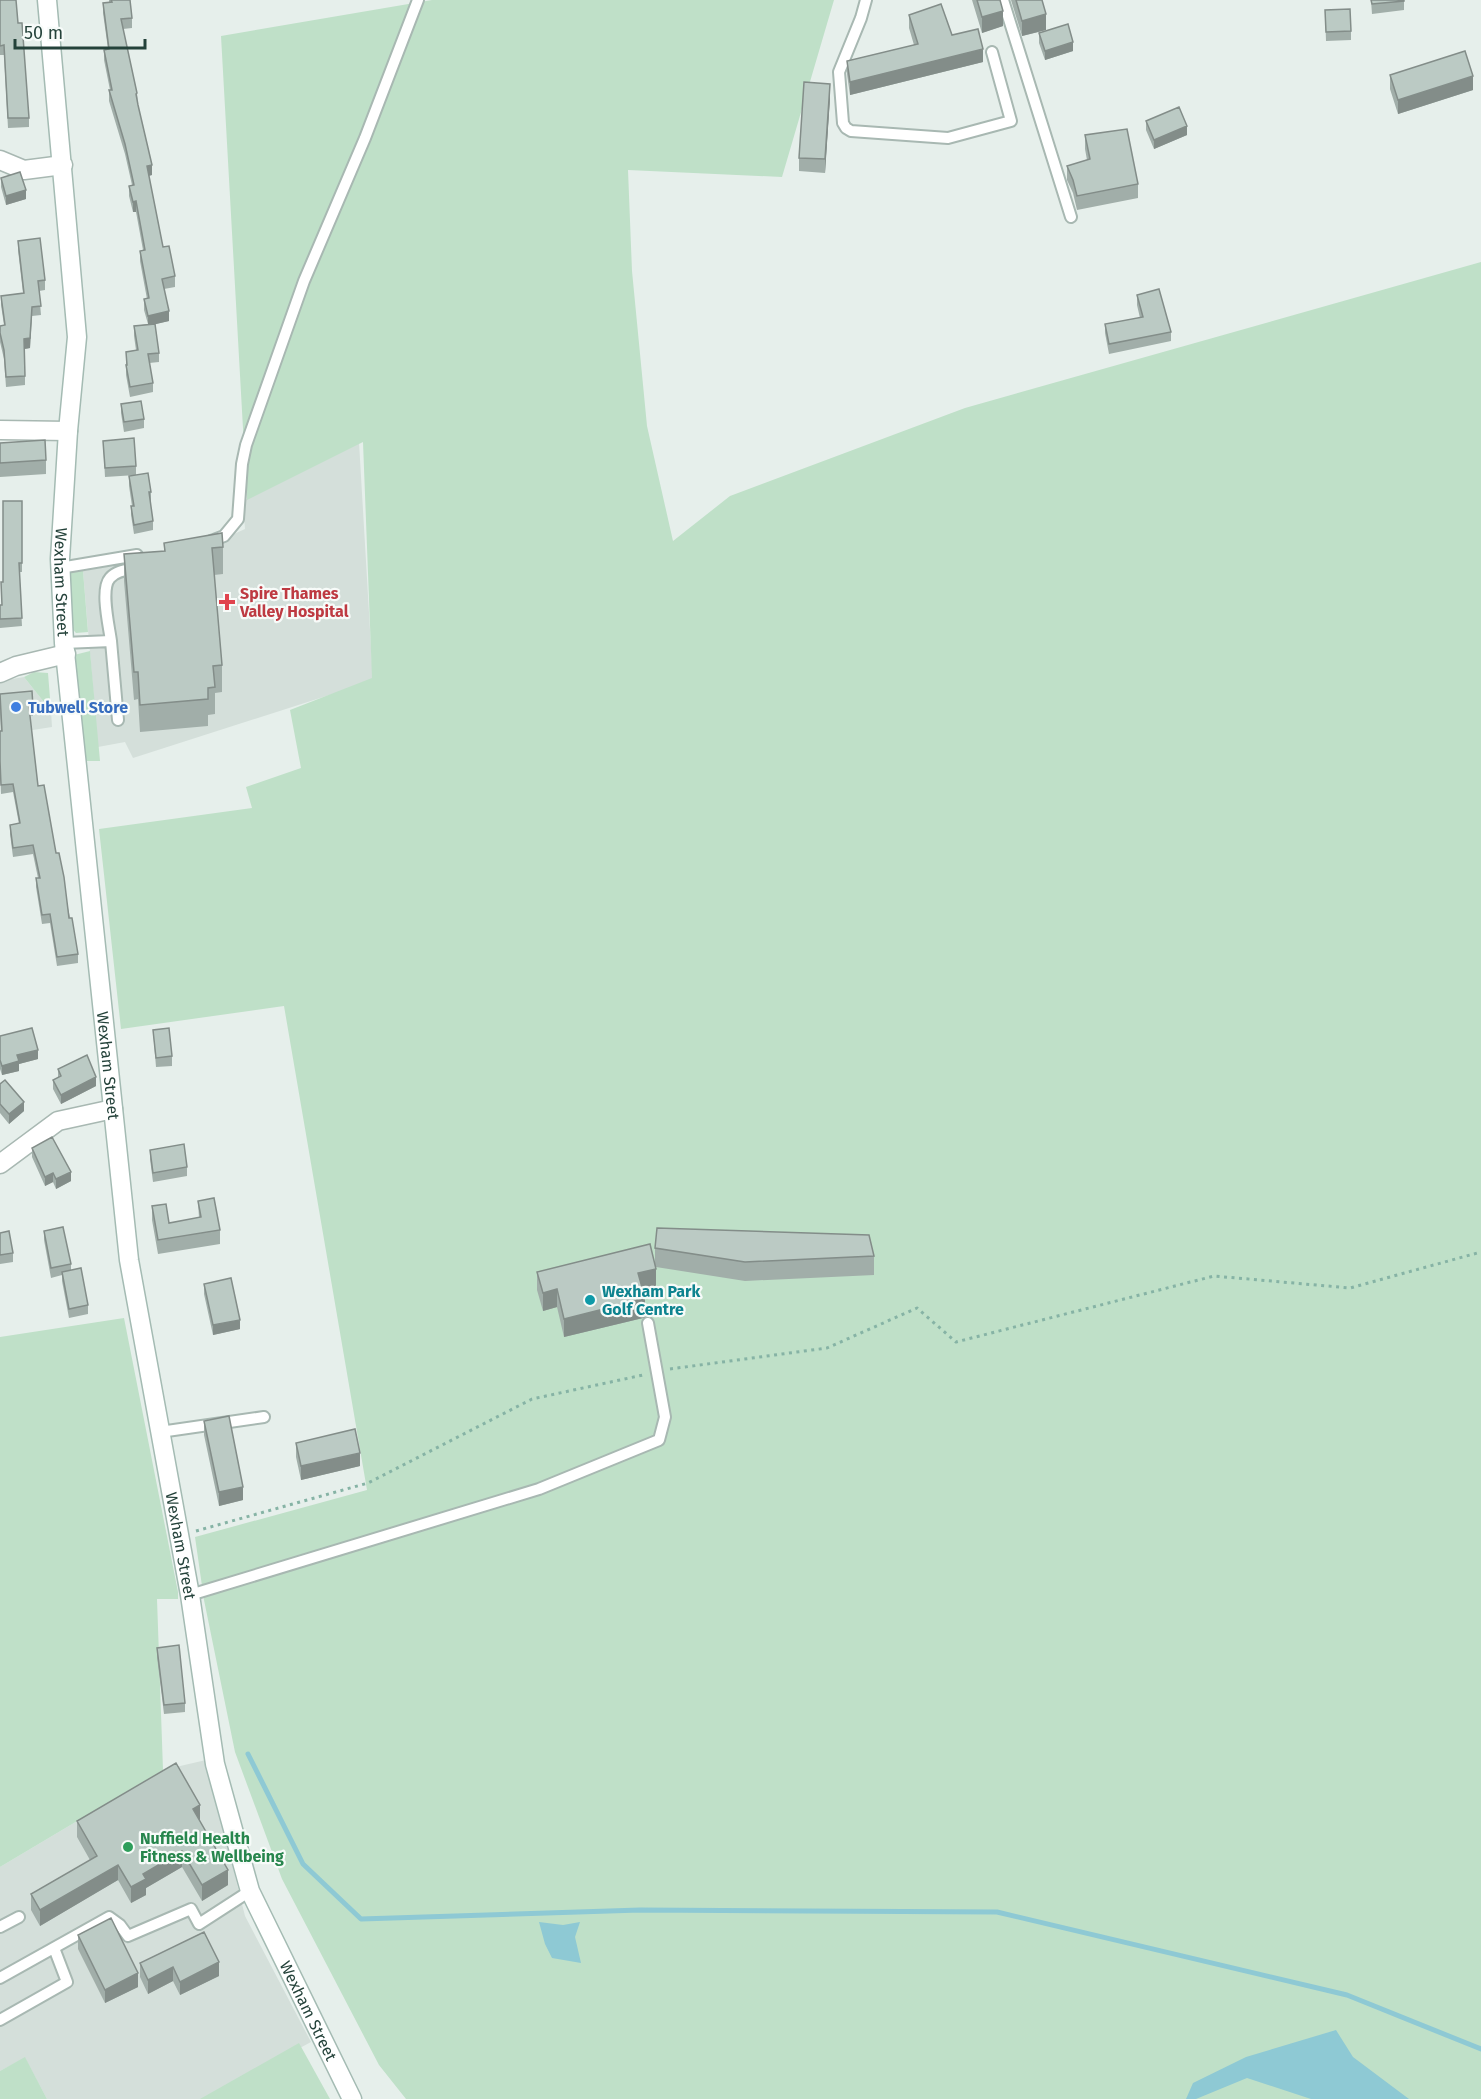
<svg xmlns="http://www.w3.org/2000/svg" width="1481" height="2099" font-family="'Fira Sans',sans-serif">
	<rect width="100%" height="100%" fill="#e6efeb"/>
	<path fill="#d4dfda" d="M359,442L373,681L133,758L125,742L98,747L83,571L196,551L245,529L243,501Z
		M24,677L51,711L52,727L0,735V681Z
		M206,1760L245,1916L311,2042L205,2099H47L25,2058L0,2071V1867L163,1770Z"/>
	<path fill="#bfe0c8" d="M432,0H834L782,177L628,170L632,271L647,426L673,541L730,496L965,408L1481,262V2099H406L379,2065L282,1879L235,1752L204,1600L195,1537L367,1490L284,1006L121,1029L99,829L252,808L246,787L301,768L290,710L372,678L363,442L247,500L221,36Z
		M83,571L88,632L76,633L69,625L67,572Z
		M90,651L100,761H85L74,655Z
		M34,672L48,673L51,711L24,677Z
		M124,1318L178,1592V1599H157L163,1770L0,1867V1337Z
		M299,2043L330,2099H200Z
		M25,2057L47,2099H0V2071Z"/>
	<path fill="#8ec9d4" d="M539,1922L563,1925L580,1922L575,1937L581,1963L552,1958L545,1944Z
		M1336,2030L1353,2057L1409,2099H1311L1247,2078L1196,2099H1186L1193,2083L1246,2057Z"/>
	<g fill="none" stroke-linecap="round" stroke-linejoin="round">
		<path stroke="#8ec9d4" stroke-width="5" d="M248,1754L303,1864L361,1919L640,1910L997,1912L1347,1995L1481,2049"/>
		<defs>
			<path id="lane" d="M866,0L861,18L839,72L843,123L846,128L851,131L948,138L1011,121L992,52
				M1003,0L1071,217
				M211,541L224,536L238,519L242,464L246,445L304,281L365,138L418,0
				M60,568L137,555
				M111,641L118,720
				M64,643L111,641C109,626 100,589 110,578C117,570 128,570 137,568
				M160,1432L264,1417
				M190,1595L539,1489L659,1440L665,1417L648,1323
				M0,1927L19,1917
				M0,1978L109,1917L120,1925L128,1936L191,1909L199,1924L250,1891
				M0,2020L67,1982L54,1948"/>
			<path id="street" d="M0,160L24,170L63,165
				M0,430L68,431
				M0,673L16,666L66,654
				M0,1164L58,1121L113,1109"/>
			<g id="secondary">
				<path id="s1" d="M47,0L77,337L68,431L60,559L64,643L129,1260L190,1595L215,1764L250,1891L352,2099"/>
			</g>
		</defs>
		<use href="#lane" stroke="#a8b8b2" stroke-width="14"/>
		<use href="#street" stroke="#a8b8b2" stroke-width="21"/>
		<use href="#secondary" stroke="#a4bbb3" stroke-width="21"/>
		<path stroke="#86b3a5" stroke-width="3" stroke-dasharray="3 4.5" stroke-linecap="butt" d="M670,1369L827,1348L917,1308L956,1342L1214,1276L1350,1288L1481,1252
			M196,1531L368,1483L532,1399L643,1375"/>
		<use href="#lane" stroke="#fff" stroke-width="10"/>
		<use href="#street" stroke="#fff" stroke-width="18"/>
		<use href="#secondary" stroke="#fff" stroke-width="18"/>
	</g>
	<path fill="#a1aea9" d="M0,0L29,118V127L8,128L4,55H0Z
		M109,0H130L132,18V28L123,29L137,93L138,105L152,175L149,176L163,247L175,276V287L164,289L169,321L155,324L159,353V362L149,363L153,383V392L130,397L126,375V352L136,350L134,336V326L148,324L144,310V299H147L140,261V251L143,250L136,212H133L129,196V186L132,185L125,154L109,101V90H110L104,60V50L108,49L103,13V3L109,2Z
		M972,0H1000L1003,26L982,33Z
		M1011,0H1042L1046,30L1022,36Z
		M1371,0H1404V10L1372,14Z
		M1325,10L1351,31V40L1326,41Z
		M909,15L952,35L983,62L850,95L847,74V61L914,45L909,28Z
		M1039,33L1073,51L1045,60L1039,43Z
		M1390,75L1473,90L1398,114L1390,89Z
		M830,98L825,173L799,171V158Z
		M1146,121L1187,135L1154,149L1146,130Z
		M1085,135L1138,184V198L1077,210L1073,193L1067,180V166L1087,160L1085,149Z
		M1,178L26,199L6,205L1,187Z
		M18,241L45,280V290L39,291L41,315L32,316L30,348L25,349V385L6,387L4,359L0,342V326L4,325L1,305V296L23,293L18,250Z
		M1137,295L1171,332V341L1109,354L1105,333V324L1140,318L1137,305Z
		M121,404L144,419V428L124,432L121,413Z
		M103,441L136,466V475L151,492V501H150L153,521V530L134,534L131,515V506H132L129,486V476L136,475L105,477Z
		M0,443L46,460V474L0,477Z
		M22,501V572H19L22,626L0,628V605H2L1,582H3Z
		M164,543L223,547V574L214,575L222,665V692L215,693V714L208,715V726L140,732L138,699L134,700L124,581V554L164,551Z
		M0,694L33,707V716H30L38,786L56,853L78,954V963L57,966L50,923L42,924L36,887V878H38L33,854L13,857L10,834V825L19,824L13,792L1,794L0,770V731H1L0,714Z
		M153,1030L172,1056V1066L156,1067Z
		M0,1036L38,1059L19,1064V1071L2,1075L0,1069Z
		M58,1069L96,1086L61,1104L53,1089V1080L58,1078Z
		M0,1084L24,1111L9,1124L0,1113Z
		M32,1148L71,1181L56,1189L53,1182L45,1186L32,1157Z
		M150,1150L187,1167V1176L153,1182L150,1159Z
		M198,1201L220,1230V1244L158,1254L152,1220V1206L169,1223L199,1218Z
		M44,1231L71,1264V1270L88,1305V1314L69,1318L62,1281V1275L51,1278L44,1240Z
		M0,1233L13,1253V1262L0,1264Z
		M655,1248L874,1256V1275L745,1281L656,1267V1287L643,1291L645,1317L643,1318L564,1337L557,1307L543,1311L537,1290V1272L655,1265Z
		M204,1284L240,1329L213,1335L204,1294Z
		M204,1421L243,1500L219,1506L204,1435Z
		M296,1443L360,1466L301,1480L296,1457Z
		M157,1648L185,1703V1712L164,1714L157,1657Z
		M77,1821H200L228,1885L202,1901L182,1867L146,1888V1895L131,1903L118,1880L40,1926L31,1910V1894L90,1860L77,1837Z
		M204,1932L219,1976L180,1995L173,1981L148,1994L140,1977V1963Z
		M78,1935L138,1987L105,2003L78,1949Z"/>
	<path fill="#838d89" d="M1003,11V26L982,33V17Z
		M1046,14V30L1022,36V21Z
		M1073,42V51L1045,60V51Z
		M983,49V62L850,95V82Z
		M1473,76V90L1398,114V100Z
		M830,84V98L825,173V159Z
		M1187,126V135L1154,149V140Z
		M152,165V175L147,176V166Z
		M26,190V199L6,205V196Z
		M136,201V212H133V202Z
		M32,307L30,348L24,349V339Z
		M169,311V321L148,326V316Z
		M38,1050V1059L19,1064V1071L2,1075V1066L17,1055Z
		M96,1077V1086L61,1104V1095Z
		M24,1102V1111L9,1124V1114Z
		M71,1172V1181L56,1189V1179Z
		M53,1173V1182L45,1186V1177Z
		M656,1269V1287L638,1292V1273Z
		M557,1289V1307L543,1311V1293Z
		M645,1298V1317L643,1318L564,1337V1319Z
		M240,1320V1329L213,1335V1325Z
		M360,1453V1466L301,1480V1466Z
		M243,1487V1500L219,1506V1492Z
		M200,1805V1821L193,1809Z
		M182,1851V1867L146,1888V1895L131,1903V1887L143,1874Z
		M118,1865V1880L40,1926V1910Z
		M228,1870V1885L202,1901V1885Z
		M219,1962V1976L180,1995V1982Z
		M173,1967V1981L148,1994V1980Z
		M138,1973V1987L105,2003V1990Z"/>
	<path fill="#bbcac4" stroke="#838d89" stroke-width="1.5" d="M0,0H16L18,23H22L29,118H8L4,45L0,46Z
		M111,0H130L132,18L121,19L137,93L136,94L138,105L152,165L147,166L163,247L169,246L175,276L162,279L169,311L148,316L144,299L149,298L140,251L145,250L136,201L133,202L129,186L134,185L125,144L109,90H112L104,50L109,49L103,3L112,2Z
		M977,0H1000L1003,11L982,17Z
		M1016,0H1042L1046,14L1022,21Z
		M1371,0H1404V1L1372,4Z
		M941,4L952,35L978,29L983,49L850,82L847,61L918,44L909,15Z
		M1350,9L1351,31L1326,32L1325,10Z
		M1068,24L1073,42L1045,51L1039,33Z
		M1465,51L1473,76L1398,100L1390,75Z
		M804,82L830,84L825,159L799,158Z
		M1179,107L1187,126L1154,140L1146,121Z
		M1127,129L1138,184L1077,196L1073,180L1067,166L1090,159L1085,135Z
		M20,172L26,190L6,196L1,178Z
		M40,238L45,280L38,281L41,306L32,307L30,338L24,339L25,376L6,377L4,350L0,333V326L5,325L1,296L24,293L18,241Z
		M1159,289L1171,332L1109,344L1105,324L1143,317L1137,295Z
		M155,324L159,353L148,354L153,383L130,387L126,365H127L126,352L138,350L134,326Z
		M141,401L144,419L124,422L121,404Z
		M134,438L136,466L105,468L103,441Z
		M45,440L46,460L0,463V443Z
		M148,473L151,492H149L153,521L134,525L131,506H134L129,476Z
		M3,501H22V563H19L22,618L0,619V605H2L1,582H3Z
		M222,533L223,547L212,548L222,665L213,666L215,687L208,688V699L140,705L138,672H134L124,554L165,551L164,543Z
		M32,691L33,707H29L38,786L44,785L56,853H59L64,877L69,918H72L78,954L57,957L50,914L42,915L36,878H40L33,845L13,848L10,825L20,823L13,784L1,785L0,761V731H2L0,694Z
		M32,1028L38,1050L17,1055L19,1061L2,1066L0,1060V1036Z
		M169,1028L172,1056L156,1058L153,1030Z
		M87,1055L96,1077L61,1095L53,1080L61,1076L58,1069Z
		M5,1080L24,1102L9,1114L0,1104V1084Z
		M52,1137L71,1172L56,1179L53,1173L45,1177L32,1148Z
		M184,1144L187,1167L153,1173L150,1150Z
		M214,1198L220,1230L158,1240L152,1206L166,1204L169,1223L201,1217L198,1201Z
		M63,1227L71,1264L51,1268L44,1231Z
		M657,1228L869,1235L874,1256L745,1262L655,1248Z
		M9,1231L13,1253L0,1255V1233Z
		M650,1244L656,1269L638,1273L645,1298L643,1299L564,1319L557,1289L543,1293L537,1272Z
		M81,1268L88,1305L69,1309L62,1272Z
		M231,1278L240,1320L213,1325L204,1284Z
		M229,1416L243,1487L219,1492L204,1421Z
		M355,1429L360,1453L301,1466L296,1443Z
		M179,1645L185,1703L164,1705L157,1648Z
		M176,1763L200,1805L193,1809L228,1870L202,1885L182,1851L143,1874L146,1879L131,1887L118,1865L40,1910L31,1894L97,1856L77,1821Z
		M111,1918L138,1973L105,1990L78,1935Z
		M204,1932L219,1962L180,1982L173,1967L148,1980L140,1963Z"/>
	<path fill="#e0444e" stroke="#f7fbf9" stroke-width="2" d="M224 593h6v6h6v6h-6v6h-6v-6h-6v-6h6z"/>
	<circle fill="#3f7fe0" stroke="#f7fbf9" stroke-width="2" cx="16" cy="707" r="6"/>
	<circle fill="#0f9aa8" stroke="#f7fbf9" stroke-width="2" cx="590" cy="1300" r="6"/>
	<circle fill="#2e9e5b" stroke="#f7fbf9" stroke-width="2" cx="128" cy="1847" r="6"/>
	<g text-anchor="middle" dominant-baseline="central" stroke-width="4.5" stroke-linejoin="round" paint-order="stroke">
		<g font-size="16" fill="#24423a" stroke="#f7fbf9">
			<text stroke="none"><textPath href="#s1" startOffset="584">Wexham Street</textPath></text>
			<text stroke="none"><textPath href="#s1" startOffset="1070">Wexham Street</textPath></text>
			<text stroke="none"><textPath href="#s1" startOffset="1556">Wexham Street</textPath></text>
			<text stroke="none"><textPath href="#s1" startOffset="2042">Wexham Street</textPath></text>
		</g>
		<g font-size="16" font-weight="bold" fill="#be3a42" stroke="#f7fbf9" text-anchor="start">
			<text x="240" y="593">Spire Thames<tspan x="240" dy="18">Valley Hospital</tspan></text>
		</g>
		<g font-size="16" font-weight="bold" fill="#366cbe" stroke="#f7fbf9" text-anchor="start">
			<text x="28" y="707">Tubwell Store</text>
		</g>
		<g font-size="16" font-weight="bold" fill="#0d838f" stroke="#f7fbf9" text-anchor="start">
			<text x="602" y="1291">Wexham Park<tspan x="602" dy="18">Golf Centre</tspan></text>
		</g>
		<g font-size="16" font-weight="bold" fill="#27864d" stroke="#f7fbf9" text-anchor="start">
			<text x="140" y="1838">Nuffield Health<tspan x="140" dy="18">Fitness &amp; Wellbeing</tspan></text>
		</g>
	</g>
	<path d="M15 39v9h130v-9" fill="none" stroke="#24423a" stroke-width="3"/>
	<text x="24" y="39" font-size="18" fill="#24423a" stroke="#f7fbf9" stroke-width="4.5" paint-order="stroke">50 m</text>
</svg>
